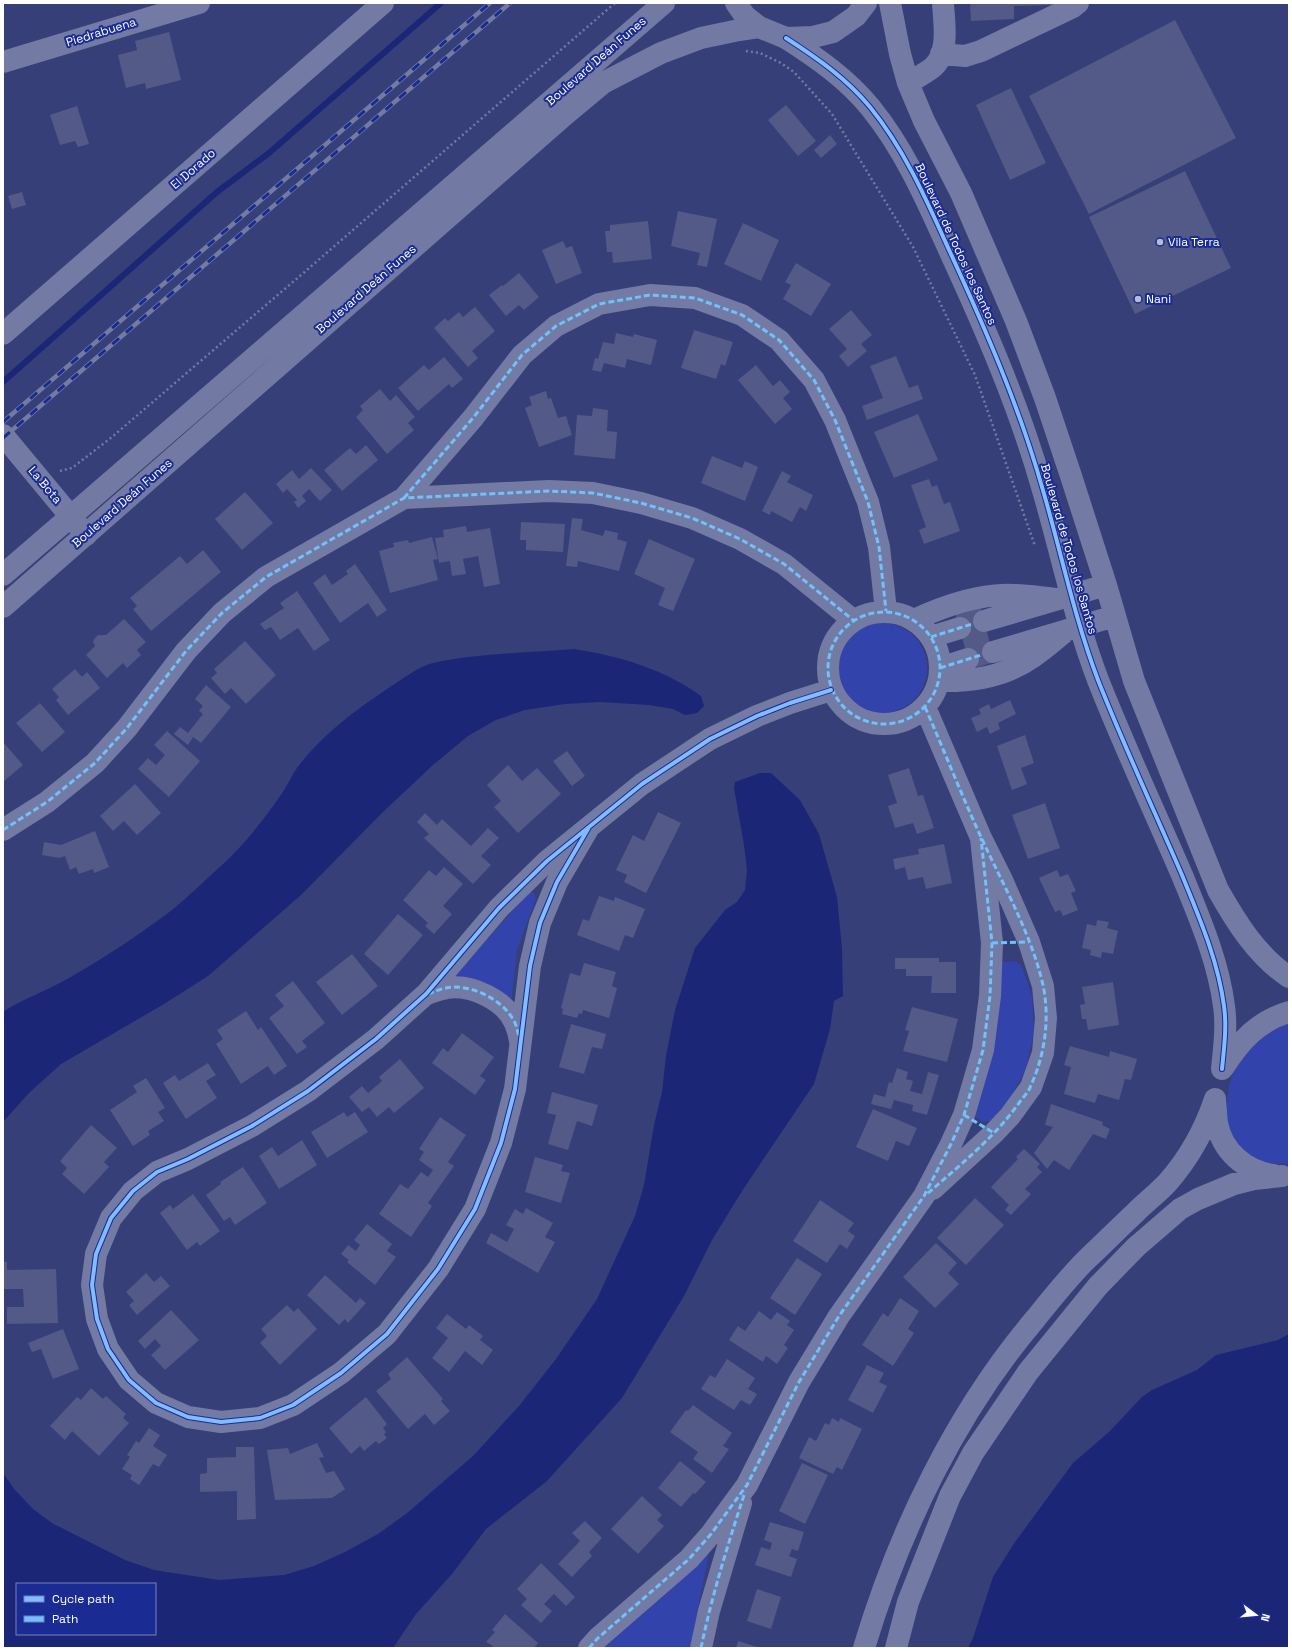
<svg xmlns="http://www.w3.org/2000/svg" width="1292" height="1651" font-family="'Space Grotesk',sans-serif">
	<rect width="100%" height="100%" fill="#363f78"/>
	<path fill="#3244ab" d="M837 668a45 45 0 1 1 90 0a45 45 0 1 1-90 0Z
		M529,892L534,893L536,899L517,950L511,1004L453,977Z
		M1016,961L1022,967L1032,996L1034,1033L1025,1071L1007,1104L994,1120L984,1122L975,1117L971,1108L997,965L1003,962Z
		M1289,1023V1163C1263,1166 1239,1158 1229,1132C1224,1120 1226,1105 1228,1093C1230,1079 1235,1064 1244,1053C1255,1039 1272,1028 1289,1023Z
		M710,1549L690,1648H597Z"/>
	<path fill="#1b2776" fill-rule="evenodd" d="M574,649C619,656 664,669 701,696L704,706L697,713L685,715L673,709L649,705L600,702L565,704L525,710L496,720L468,736L433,765L384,811L301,895L208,976L164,1004L61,1064L29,1093L3,1122V1012C24,998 47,991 69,978C104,958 139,935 172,910C189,896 205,880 222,865C245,844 265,818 283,792C288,784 292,775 297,768C323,733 360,707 396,683C407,676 420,666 433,663C476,653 529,653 574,649Z
		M760,773H771L800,800L819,834L837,897L842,948L843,996L834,1001L830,1029L814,1084L742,1191L712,1240L684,1296L622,1398L547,1481L486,1529L452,1574L416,1614L393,1648H3V1473L15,1490L33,1509L52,1523L125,1560L154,1570L219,1580L284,1575L314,1566L345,1552L378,1534L406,1514L473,1456L519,1406L556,1359L597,1299L635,1216L644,1185L654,1125L662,1092L666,1056L675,1010L695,948L725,910L737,902L745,890L747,870L744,845L734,788L735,782ZM17,1584H155V1634H17Z
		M1289,1334V1648H968L973,1638L993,1577L1015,1542L1073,1463L1109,1432L1142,1397L1152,1390L1197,1370L1216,1355L1278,1340Z"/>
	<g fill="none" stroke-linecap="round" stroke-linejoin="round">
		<path stroke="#1b2776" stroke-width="6" d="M3,382L217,192L269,153L441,3"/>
	</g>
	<path fill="#535a87" d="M970,3H1057V5L1014,6V19L971,21Z
		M1175,20L1236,138L1089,214L1029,96Z
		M169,32L181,80L146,89L145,83L126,88L118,55L137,50L135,41Z
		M1011,88L1046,163L1010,180L976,105Z
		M786,105L816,141L798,156L768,120Z
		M77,106L89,144L78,147L75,141L60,145L50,115Z
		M830,135L837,144L821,158L814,150Z
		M1185,171L1231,268L1135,314L1089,217Z
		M22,192L26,205L12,209L8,196Z
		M678,211L717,219L707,267L697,265L700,253L671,246Z
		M648,221L652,259L613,263L612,252H607L605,231H610V225Z
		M743,223L779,240L761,281L724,264Z
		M563,241L566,248L572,246L582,273L556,284L542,250Z
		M796,263L831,284L811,316L783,299L791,285L785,282Z
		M519,273L539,297L524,310L519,305L506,316L489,295L502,285L503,286Z
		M475,307L495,331L472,351L478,358L468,367L434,328L445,318L448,321L459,312L463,317Z
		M851,310L872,335L861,344L867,351L848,367L839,356L847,349L829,329Z
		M694,330L733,342L725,366L721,364L716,379L681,368Z
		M616,333L633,337L634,334L657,340L651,365L627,359L625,368L604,363L601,372L592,370L595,358L598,359L603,342L614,344Z
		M896,356L909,388L918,385L923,399L867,420L862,406L883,398L870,366Z
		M444,357L463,379L452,388L449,384L418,411L398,388L424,365L429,370Z
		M756,365L773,386L780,380L790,392L783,398L792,409L775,424L738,380Z
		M380,389L390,401L396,395L415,417L408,423L414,430L387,454L356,417L363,410L360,406Z
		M546,391L548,399L551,398L558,418L566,416L572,435L539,447L525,408L532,405L529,397Z
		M593,408L608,410L607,431L617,432L615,459L574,455L577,415L592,416Z
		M918,414L938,460L894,478L874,432Z
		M366,445L378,460L342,491L324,470L350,448L356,454Z
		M712,456L742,468L745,461L758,467L745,501L701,483Z
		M311,468L332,490L320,501L309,489L302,496L306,501L298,508L294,502L297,500L287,489L283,493L276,484L292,470L299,479Z
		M782,471L791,476L787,482L813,495L806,511L800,507L792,522L771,511L770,515L762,511Z
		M929,479L932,487L937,485L944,504L950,502L960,531L924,544L919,530L926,527L911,485Z
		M245,492L273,523L242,550L215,519Z
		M572,518L583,519L581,530L603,536L605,530L618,533L617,539L627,542L619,571L578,561L577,567L566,566Z
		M521,522L565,524L563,552L526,550V540H520Z
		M466,526L467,532L490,528L500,584L484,587L478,556L463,559L466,574L452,576L450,561L439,563L435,538L444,537L443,530Z
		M432,537L438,559L433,560L438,580L390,593L379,551L394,547L393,543L408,540L409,543Z
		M649,539L695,559L673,611L658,605L665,588L634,574Z
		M203,550L221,572L151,631L133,609L137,606L130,598L180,556L187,564Z
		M355,564L387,610L377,617L368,603L340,623L313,583L325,574L332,585L348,574L346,571Z
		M297,591L330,640L314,651L298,628L280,640L271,627L265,630L260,624L284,608L280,603Z
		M980,606L995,662L971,669L955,613Z
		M124,619L146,642L137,650L141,655L127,668L123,663L107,678L86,655L95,646L93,642L95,638L98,635H106Z
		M245,641L276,675L246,704L231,688L225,694L211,678L217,673L214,669Z
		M75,669L82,677L87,672L100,688L68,715L56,700L59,697L52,689Z
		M206,685L231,707L201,743L193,737L188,745L174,734L180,727L188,733L203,714L199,711L203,706L195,699Z
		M1010,700L1016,714L998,723L1000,729L990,734L987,727L977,732L971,718L981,714L979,709L989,704L991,709Z
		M40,703L65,732L42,752L16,723Z
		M167,731L200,761L169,797L138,769L148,758L156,765L165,755L154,745Z
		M1025,735L1034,763L1021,768L1027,784L1012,790L997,746Z
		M3,742L23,765L3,782Z
		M567,751L585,776L572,786L553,761Z
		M508,765L522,781L537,768L561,794L518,833L494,807L501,801L487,785Z
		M909,768L918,796L923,795L934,828L917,834L913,823L895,828L888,806L897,803L888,775Z
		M135,784L161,813L137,835L124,821L113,831L100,816Z
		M1045,803L1060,848L1028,859L1012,815Z
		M658,812L681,823L646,893L624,882L627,875L616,870L633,835L644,841Z
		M425,813L437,825L442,819L471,846L488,828L499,838L481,856L491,865L473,884L424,838L429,834L417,822Z
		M95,831L109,867L94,873L93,869L79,874L76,867L70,870L65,856L59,858L42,855L44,842L61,845Z
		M944,844L952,883L926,889L923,877L908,880L905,867L895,870L893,859L919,854L918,849Z
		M444,867L463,884L443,906L452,914L434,934L425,926L428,923L403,900L429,870L436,876Z
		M1057,870L1060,877L1068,874L1076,891L1071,893L1078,910L1063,916L1060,910L1055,912L1039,878Z
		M599,896L614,901L615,897L645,909L633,938L625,935L619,951L577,935L583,919L589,921Z
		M398,914L423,935L388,975L364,954Z
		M1097,920L1109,922L1107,928L1118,931L1113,954L1102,952L1101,958L1090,955L1091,950L1082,948L1087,924L1096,926Z
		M352,954L378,986L342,1015L316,982Z
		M895,958H939V962H956V993H931L932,976H906V969H895Z
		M584,963L616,972L612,986L617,988L609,1018L583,1010L582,1014L579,1013L577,1018L562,1014L563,1009L561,1008L570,973L580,976Z
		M293,981L325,1023L302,1041L307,1047L297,1054L269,1018L284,1006L275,995Z
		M1113,982L1119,1025L1088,1030L1086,1019H1082L1080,1005L1085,1004L1082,987Z
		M912,1007L958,1019L947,1062L903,1051L909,1031L905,1030Z
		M246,1011L258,1030L261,1027L287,1066L274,1075L268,1066L241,1084L216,1044L223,1039L217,1030Z
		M571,1024L606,1034L602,1049L592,1047L584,1074L559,1067Z
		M462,1033L494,1057L480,1076L486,1080L475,1095L432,1063L443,1048L448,1052Z
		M1070,1046L1109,1057L1110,1051L1137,1059L1131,1080L1125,1079L1119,1100L1098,1094L1095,1103L1064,1094L1071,1067L1064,1065Z
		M400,1059L424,1088L394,1113L389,1107L377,1117L369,1107L362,1112L349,1097L362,1086L368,1093L382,1081L379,1077Z
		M208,1063L216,1075L206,1081L217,1098L186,1119L163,1083L175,1075L179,1081Z
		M897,1068L908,1072L906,1079L913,1081L910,1091L922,1094L928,1072L939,1075L927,1115L912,1111L913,1105L894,1100L891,1109L871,1104L874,1094L885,1097L889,1082L892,1083Z
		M146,1078L165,1108L158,1112L164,1121L148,1131L150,1135L133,1146L110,1110L137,1092L133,1086Z
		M552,1092L598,1105L592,1126L577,1121L568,1150L548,1144L556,1115L547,1113Z
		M1051,1104L1103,1122L1102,1125L1110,1129L1106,1139L1093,1134L1069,1170L1054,1160L1047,1169L1034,1153L1053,1127L1045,1125Z
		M873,1109L917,1128L909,1146L896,1141L888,1161L856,1147Z
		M344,1112L347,1117L355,1112L368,1132L327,1158L311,1132Z
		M440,1117L466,1135L448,1162L454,1166L428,1203L432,1206L411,1237L379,1214L400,1184L408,1189L421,1172L428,1177L433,1170L419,1160L424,1152L419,1149Z
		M91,1125L117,1148L104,1162L109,1167L84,1194L62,1174L67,1168L60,1161Z
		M302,1140L317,1165L279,1189L259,1156L272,1147L278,1156Z
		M1024,1149L1040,1164L1037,1167L1042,1172L1025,1189L1031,1194L1011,1215L1005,1210L1009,1205L991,1187L1018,1159L1016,1157Z
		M535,1157L563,1165L561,1171L570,1173L561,1203L525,1192Z
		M243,1167L267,1203L235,1225L230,1217L224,1221L206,1195L221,1184L220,1182Z
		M193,1194L220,1231L200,1246L197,1242L187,1250L160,1213L170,1205L173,1209Z
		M975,1198L1004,1225L966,1265L937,1238Z
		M820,1200L854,1223L848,1231L855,1236L847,1249L840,1244L827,1263L793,1241Z
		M526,1208L553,1223L545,1237L555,1242L538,1273L486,1243L491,1233L507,1242L514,1229L506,1225L515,1209L523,1214Z
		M367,1224L392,1244L387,1251L396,1257L375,1285L347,1262L349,1260L341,1254L348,1245L356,1251L360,1245L354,1240Z
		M936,1243L957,1263L948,1273L959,1284L935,1308L903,1277Z
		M797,1258L822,1274L795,1315L770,1298Z
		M3,1262H7V1270L56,1269L58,1323L7,1324V1307H24L23,1289H3Z
		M146,1273L154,1282L161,1276L170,1286L137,1315L129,1305L134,1301L126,1292Z
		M325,1275L356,1303L360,1298L366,1303L348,1323L345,1319L339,1325L307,1295Z
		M900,1298L919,1311L908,1329L914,1333L893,1366L862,1345L883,1313L888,1317Z
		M287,1305L294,1312L298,1308L317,1329L280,1365L260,1343L267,1336L261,1329Z
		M171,1310L199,1340L165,1370L151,1355L161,1346L155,1339L145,1349L138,1341Z
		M759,1311L771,1320L777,1312L790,1321L787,1325L794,1330L784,1345L788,1348L777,1364L766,1356L763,1362L729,1340L738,1326L745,1331Z
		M447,1314L466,1329L469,1325L483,1336L480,1340L493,1350L482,1365L465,1351L449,1372L432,1358L448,1338L436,1328Z
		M63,1329L79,1369L53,1379L41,1349L32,1352L28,1343Z
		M407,1357L443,1399L441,1401L450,1411L434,1425L425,1414L408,1429L376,1391L391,1379L388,1374Z
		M727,1359L755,1378L748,1389L757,1394L750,1405L741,1400L734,1410L701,1389L710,1375L715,1378Z
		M867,1365L884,1373L879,1382L887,1386L873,1413L848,1400Z
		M91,1388L103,1399L106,1396L126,1414L123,1418L129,1423L99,1456L72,1431L65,1440L50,1426L77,1397L81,1400Z
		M366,1397L387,1424L383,1428L386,1432L384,1434L387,1438L379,1444L376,1441L364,1451L360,1446L351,1454L329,1428Z
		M693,1405L732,1433L723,1446L729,1449L712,1473L693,1459L698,1452L670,1432L686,1410L688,1411Z
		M832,1418L839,1422L840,1418L862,1429L842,1470L837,1467L833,1474L799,1458L809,1437L816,1441L825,1423L829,1425Z
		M149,1428L160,1435L153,1446L167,1455L159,1467L153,1464L139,1485L130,1479L132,1475L122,1469L130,1457L127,1455L136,1441L139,1443Z
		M317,1443L324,1457L319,1458L326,1473L334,1471L345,1489L332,1498L275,1500L267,1450L288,1448L290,1454Z
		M236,1447H254L256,1519L237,1520V1491L200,1492V1474L207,1473V1458L236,1457Z
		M680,1461L706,1482L695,1494L693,1493L681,1507L658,1488Z
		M802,1463L828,1475L805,1524L779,1511Z
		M642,1496L662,1515L657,1520L664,1526L638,1554L611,1529Z
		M585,1521L602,1538L589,1552L592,1556L572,1577L558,1564L580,1541L572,1533Z
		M770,1522L804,1532L798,1551L792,1549L789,1556L797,1559L791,1577L755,1565L761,1547L770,1550L772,1543L764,1540Z
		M541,1563L575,1597L566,1606L554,1594L544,1604L552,1611L541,1623L521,1605L527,1599L517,1589Z
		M757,1589L781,1597L771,1629L747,1621Z
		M505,1614L538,1643L534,1648H491L493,1646L486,1642L495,1632L492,1630Z
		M738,1641L761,1648H736Z"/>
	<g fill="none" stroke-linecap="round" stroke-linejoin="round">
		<path stroke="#737aa3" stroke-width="2.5" stroke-dasharray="2 3" stroke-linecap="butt" d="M746,51L760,53L781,63L794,72L832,114L913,247L975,375L1035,546
			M60,471L72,468L112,437L308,269L615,3"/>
		<path stroke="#737aa3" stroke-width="22" d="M890,3L900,54L908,83L924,121L961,193L1016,321L1045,398L1071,476L1106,585L1134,681L1218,890C1236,922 1257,956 1289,977
			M786,38C817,58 846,78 870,107C905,150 927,201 950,252C985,328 1019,406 1042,487C1061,551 1074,617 1098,680C1124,746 1154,810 1182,875C1199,917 1218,960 1224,1006C1227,1027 1224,1048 1222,1069
			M941,54L965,56L981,51L1073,7L1078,3
			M3,62L199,3
			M908,83C916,78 924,74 932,68C950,54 944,23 943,3
			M3,334L383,3
			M3,435L86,535
			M404,498L473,418L522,355L556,326L599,304L650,295L695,298L742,315L779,340L814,380L835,420L868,502L879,547L886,611
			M828 668a56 56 0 1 1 112 0a56 56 0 1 1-112 0Z
			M914,620C944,606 980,593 1014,595C1029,595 1043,598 1057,599
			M984,621L1106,585
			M931,637L960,628
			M993,652L1115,616
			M940,668L968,659
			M939,681C971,682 1006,676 1033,657C1045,649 1056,639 1067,630
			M925,707L981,838L1002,880L1029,942L1043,986L1046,1018L1043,1053L1031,1087L1010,1116L994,1133L933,1189
			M588,829L557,882L540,923L530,966L515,1089L501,1143L475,1209L438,1269L387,1334L341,1373L293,1405L260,1418L221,1422L188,1417L156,1403L129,1380L108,1349L97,1319L92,1285L96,1254L111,1218L133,1191L157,1172L188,1159L252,1126L308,1091L376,1039L426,994L499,908L547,861L642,784L710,739L757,716L790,703L831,690
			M3,830L47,802L95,763L127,728L186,651L222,613L266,577L404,498L549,491L593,493L641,503L692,518L740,539L784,564L853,620
			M426,994C433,992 440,989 447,988C471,984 505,1000 515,1023C517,1028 519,1035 520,1041
			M1223,1068C1240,1041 1258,1021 1289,1012
			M1215,1101C1216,1108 1216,1116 1217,1123C1222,1151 1245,1171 1273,1175
			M589,1648L598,1638L689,1559L711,1534L747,1485L799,1382L839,1316L924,1196L951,1144L964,1115L983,1050L990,996L992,943L981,838
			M701,1648L709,1611L741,1503
			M864,1648C899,1531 956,1412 1036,1318C1052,1298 1068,1278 1086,1260C1103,1244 1119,1228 1136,1212C1146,1202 1158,1193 1168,1182C1189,1158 1205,1129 1215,1099
			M896,1648L908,1602L950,1496L973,1453L1028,1372L1098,1286L1136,1247L1180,1209L1198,1199L1234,1184L1254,1179L1282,1176"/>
		<path stroke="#7279a2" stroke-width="22" d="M736,3L745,16L759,27L786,38L813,37L833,32L856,16L866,3
			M3,575L664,3
			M3,607L567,113L603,83L661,53L701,38L739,30L759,27"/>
		<defs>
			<path id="rail" d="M3,422L490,3
				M3,438L510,3"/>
		</defs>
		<use href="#rail" stroke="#737aa3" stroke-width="4.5"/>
		<use href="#rail" stroke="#1a2b94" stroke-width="3" stroke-dasharray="9" stroke-linecap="butt"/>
		<path stroke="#70c2fc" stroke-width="3" stroke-dasharray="6 3" stroke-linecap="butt" d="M404,498L473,418L522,355L556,326L599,304L650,295L695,298L742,315L779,340L814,380L835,420L868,502L879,547L886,611
			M828 668a56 56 0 1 1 112 0a56 56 0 1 1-112 0Z
			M931,637L972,624
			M940,668L981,655
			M925,707C944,750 961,794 981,837C1003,885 1031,933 1043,985C1050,1018 1045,1055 1031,1085C1029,1092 1023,1097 1019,1103C994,1138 960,1165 927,1194
			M3,830L47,802L95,763L127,728L186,651L222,613L266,577L404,498L549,491L593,493L641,503L692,518L740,539L784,564L853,620
			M992,943L1029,942
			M428,994C434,992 440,989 446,988C471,983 503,1000 514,1021C517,1026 517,1031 519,1036
			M964,1115L994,1133
			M589,1648L598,1638L689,1559L711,1534L747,1485L799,1382L839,1316L924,1196L951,1144L964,1115L983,1050L990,996L992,943L981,838
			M701,1648C712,1595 728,1544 745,1492"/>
		<defs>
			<path id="cycleway" d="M786,38C817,58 846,78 870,107C905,150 927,201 950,252C985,328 1019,406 1042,487C1061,551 1074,617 1098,680C1124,746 1154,810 1182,875C1199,917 1218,960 1224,1006C1227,1027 1224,1048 1222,1069
				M588,829L557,882L540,923L530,966L515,1089L501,1143L475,1209L438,1269L387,1334L341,1373L293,1405L260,1418L221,1422L188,1417L156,1403L129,1380L108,1349L97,1319L92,1285L96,1254L111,1218L133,1191L157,1172L188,1159L252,1126L308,1091L376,1039L426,994L499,908L547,861L642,784L710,739L757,716L790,703L831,690"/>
		</defs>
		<use href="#cycleway" stroke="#1a2b94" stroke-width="6"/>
		<use href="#cycleway" stroke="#80bcff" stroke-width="4"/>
	</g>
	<g fill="#b9bcd0" stroke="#1a2b94" stroke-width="1.5">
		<circle cx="1160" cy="242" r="4"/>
		<circle cx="1138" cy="299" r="4"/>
	</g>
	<g text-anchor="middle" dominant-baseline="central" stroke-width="4" stroke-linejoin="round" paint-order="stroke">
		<g font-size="12" fill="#fff" stroke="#1a2b94">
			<text transform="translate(101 32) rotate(-17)">Piedrabuena</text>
			<text transform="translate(596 61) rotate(-41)">Boulevard Deán Funes</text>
			<text transform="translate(193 169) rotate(-41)">El Dorado</text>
			<text transform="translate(956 244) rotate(65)">Boulevard de Todos los Santos</text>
			<text transform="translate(366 289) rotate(-41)">Boulevard Deán Funes</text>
			<text transform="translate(45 485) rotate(50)">La Bota</text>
			<text transform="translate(122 503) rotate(-41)">Boulevard Deán Funes</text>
			<text transform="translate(1069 549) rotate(74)">Boulevard de Todos los Santos</text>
		</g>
		<g font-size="12" fill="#fff" stroke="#1a2b94" text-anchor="start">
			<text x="1168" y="242">Vila Terra</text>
			<text x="1146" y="299">Nani</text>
		</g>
	</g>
	<rect width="1292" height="1651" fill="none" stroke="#ffffff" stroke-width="8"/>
	<rect x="16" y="1583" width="140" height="52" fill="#1a2b94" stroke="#7680bf"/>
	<rect x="24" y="1596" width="20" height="6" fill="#80bcff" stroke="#7680bf"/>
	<text x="52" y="1603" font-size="12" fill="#ffffff">Cycle path</text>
	<rect x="24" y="1616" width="20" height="6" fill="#70c2fc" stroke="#7680bf"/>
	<text x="52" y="1623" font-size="12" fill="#ffffff">Path</text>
	<g transform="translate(1256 1615) rotate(106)" stroke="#1a2b94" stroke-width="3" paint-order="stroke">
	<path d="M0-3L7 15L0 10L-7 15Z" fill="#ffffff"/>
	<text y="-6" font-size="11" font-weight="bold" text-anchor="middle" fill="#ffffff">N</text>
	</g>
</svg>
